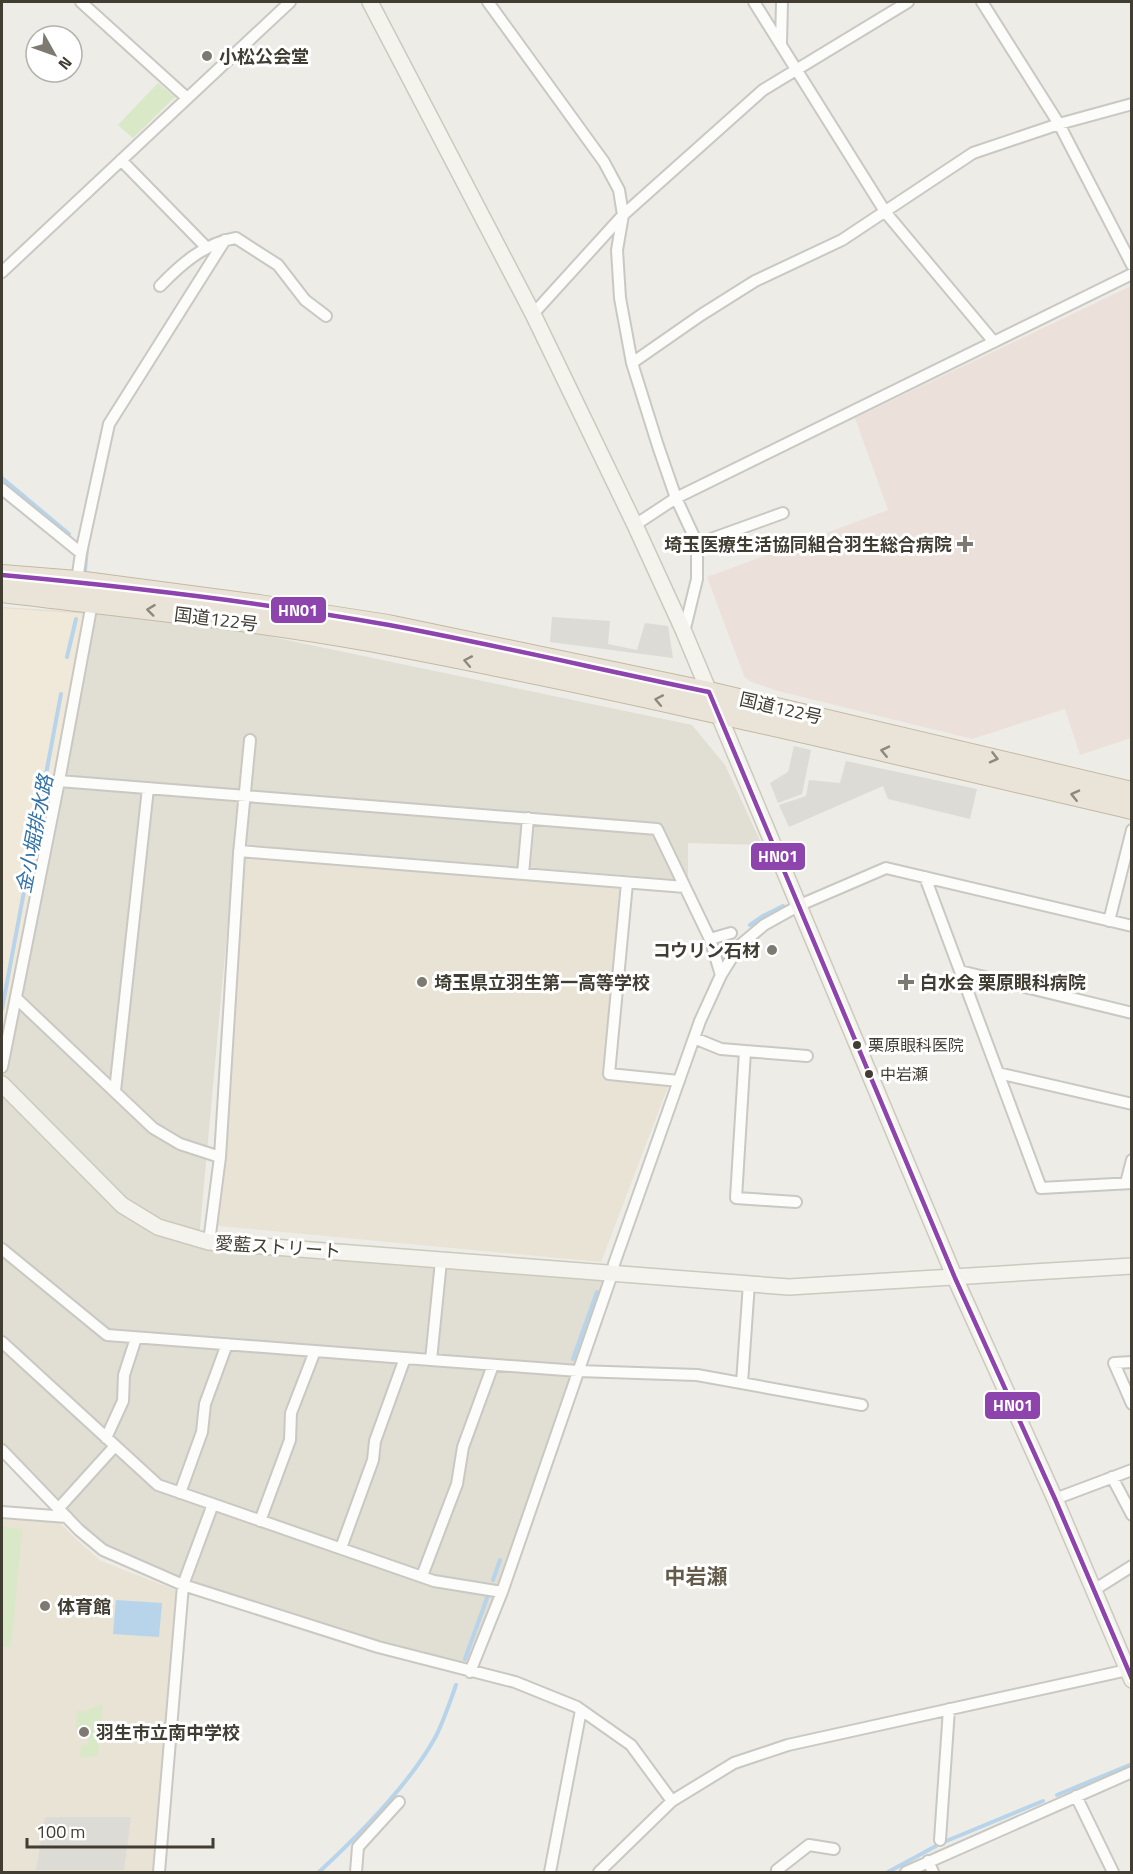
<svg xmlns="http://www.w3.org/2000/svg" width="1133" height="1874" font-family="'Titillium Web','Noto Sans JP',sans-serif">
	<rect width="100%" height="100%" fill="#edece6"/>
	<path fill="#e1ded3" d="M2,607L82,612L258,634L692,725L725,765L762,845L688,843V880L235,844L199,1239L612,1274L470,1672L183,1585L103,1550L2,1450Z"/>
	<path fill="#f0e8d9" d="M2,608L90,614L2,1066Z"/>
	<path fill="#e8e3d5" d="M243,852L622,886L604,1078L669,1084L601,1262L209,1225Z
		M2,1513L52,1515L76,1539L101,1561L178,1591L153,1872H2Z"/>
	<path fill="#ece0da" d="M1131,286V738L1080,755L1065,709L972,739L778,691L749,681L744,676L707,577L888,510L855,418Z"/>
	<path fill="#d9e8c6" d="M158,83L175,97L133,138L118,125Z
		M2,1527L22,1529L11,1647L2,1646Z
		M103,1703L98,1756L80,1757L81,1746L88,1744L89,1731L76,1729L77,1711H86Z"/>
	<path fill="#dcdbd6" d="M552,617L610,621L608,644L637,650L645,623L668,626L673,658L550,642Z
		M794,746L811,750L802,794L778,803L770,783L788,772Z
		M846,761L977,789L970,819L888,799L883,786L789,827L779,805L806,796L809,780L840,783Z
		M45,1817H131L124,1870H36Z"/>
	<path fill="#b7d4ea" d="M116,1600L162,1603L159,1637L113,1634Z"/>
	<g fill="none" stroke-linecap="round" stroke-linejoin="round">
		<path stroke="#b7d4ea" stroke-width="4" d="M2,478L69,534
			M85,570L87,548
			M67,657L76,619
			M750,925L763,916L783,906
			M2,1009L61,694
			M573,1359L597,1292
			M493,1580L500,1560
			M465,1659L487,1598
			M1057,1795L1132,1764
			M944,1842L1043,1801
			M319,1872C359,1835 410,1784 436,1736C444,1720 450,1702 456,1685
			M888,1872L936,1846"/>
		<defs>
			<path id="street" d="M81,2L187,98
				M488,2L604,162L619,190L623,215L617,250L620,298L632,363L658,446L676,498L697,543V579L684,632
				M754,2L886,213L994,342
				M982,2L1059,124L1132,265
				M781,43L782,2
				M121,160L207,248
				M2,272L290,2
				M160,286C181,264 205,243 236,238L278,265L305,300L326,316
				M533,314L623,215L763,90L908,2
				M632,363L701,315L755,281L842,240L973,153L1059,124L1132,104
				M2,489L81,553
				M635,525L676,498L1132,274
				M697,544L783,513
				M77,581L81,553L109,424L225,240
				M59,781L657,829L710,939L731,933
				M239,851L685,887
				M523,874L528,818
				M925,877L1041,1188L1132,1183
				M627,883L609,1074L679,1081
				M1109,921L1132,830
				M710,939L721,975
				M960,971L1132,1013
				M16,998L153,1128L180,1144L220,1157
				M694,1038L721,1049L745,1051
				M2,1067L59,781L92,603
				M998,1073L1132,1104
				M115,1091L148,788
				M1126,1183L1132,1160
				M796,1202L736,1198L745,1051L807,1056
				M209,1242L220,1157L239,854L250,740
				M2,1249L107,1335L431,1360L441,1261
				M2,1342L158,1485L434,1581L502,1592
				M431,1360L578,1371L697,1375L862,1405
				M1132,1362L1114,1363L1132,1404
				M742,1383L749,1283
				M106,1438L123,1401L124,1375L136,1338
				M2,1450L79,1530L103,1550L183,1585L378,1647L515,1682L577,1707L631,1745L672,1801
				M1112,1477L1132,1515
				M180,1493L202,1432L205,1404L227,1344
				M1055,1499L1132,1470
				M58,1509L115,1446
				M2,1512L67,1517
				M260,1521L290,1440L291,1413L315,1351
				M341,1548L373,1460L375,1441L405,1358
				M422,1576L457,1484L463,1447L493,1365
				M1094,1590L1132,1566
				M470,1672L502,1592L612,1274L614,1264L700,1021L721,975L739,946L764,925L800,905L886,868L1132,926
				M1076,1796L1113,1872
				M940,1840L949,1709
				M928,1861L933,1872
				M159,1872L183,1585L213,1504
				M356,1872L358,1847L399,1802
				M550,1872L581,1710
				M599,1872L672,1801L734,1763L788,1745L1132,1669
				M778,1872L777,1870L809,1845L834,1849
				M906,1872L1132,1772"/>
			<path id="secondary" d="M370,2L533,314L635,525L684,632L955,1278L1055,1499L1132,1680
				M2,1084L122,1205L158,1227L209,1242L789,1287L1132,1266"/>
			<path id="highway" d="M2,575L77,581L259,605L388,625L709,692L1132,792
				M2,592C124,607 247,619 369,641C625,689 878,750 1132,809"/>
		</defs>
		<use href="#street" stroke="#c9c8c2" stroke-width="14"/>
		<use href="#secondary" stroke="#ccc9bd" stroke-width="18"/>
		<use href="#highway" stroke="#c4b9a2" stroke-width="22"/>
		<use href="#street" stroke="#fcfcfb" stroke-width="10"/>
		<use href="#secondary" stroke="#f5f3ed" stroke-width="15"/>
		<use href="#highway" stroke="#eae4d8" stroke-width="20"/>
		<defs>
			<path id="bus-1" d="M2,575C132,587 261,602 389,625C496,645 602,670 709,692L955,1278L1055,1499L1132,1679"/>
		</defs>
		<use href="#bus-1" stroke="#fff" stroke-width="9"/>
		<use href="#bus-1" stroke="#8e44ad" stroke-width="4.5"/>
	</g>
	<defs><path id="oneway-chevron" d="M-2-3.5L2.5 0L-2 3.5" fill="none" stroke-width="1.6" stroke-linecap="round" stroke-linejoin="round" transform="scale(1.5)"/></defs>
	<g stroke="#8e887d">
		<use href="#oneway-chevron" transform="translate(151 610) rotate(-173)"/>
		<use href="#oneway-chevron" transform="translate(468 661) rotate(-169)"/>
		<use href="#oneway-chevron" transform="translate(659 700) rotate(-169)"/>
		<use href="#oneway-chevron" transform="translate(885 751) rotate(-167)"/>
		<use href="#oneway-chevron" transform="translate(994 758) rotate(14)"/>
		<use href="#oneway-chevron" transform="translate(1075 795) rotate(-167)"/>
	</g>
	<g fill="#7e7a72" stroke="#fff" stroke-width="2">
		<circle cx="207" cy="56" r="6"/>
		<path d="M962 535h6v6h6v6h-6v6h-6v-6h-6v-6h6z"/>
		<circle cx="772" cy="950" r="6"/>
		<circle cx="422" cy="982" r="6"/>
		<path d="M903 973h6v6h6v6h-6v6h-6v-6h-6v-6h6z"/>
		<circle cx="45" cy="1606" r="6"/>
		<circle cx="84" cy="1732" r="6"/>
	</g>
	<g fill="#423d33" stroke="#fff" stroke-width="2">
		<circle cx="857" cy="1045" r="5"/>
		<circle cx="869" cy="1074" r="5"/>
	</g>
	<g text-anchor="middle" dominant-baseline="central" stroke-width="6" stroke-linejoin="round" paint-order="stroke">
		<g font-size="16" fill="#423d33" stroke="#fff" text-anchor="start">
			<text x="868" y="1045">栗原眼科医院</text>
			<text x="880" y="1074">中岩瀬</text>
		</g>
		<g font-size="18" font-weight="bold" fill="#423d33" stroke="#fff" text-anchor="start">
			<text x="219" y="56">小松公会堂</text>
			<text x="952" y="544" text-anchor="end">埼玉医療生活協同組合羽生総合病院</text>
			<text x="760" y="950" text-anchor="end">コウリン石材</text>
			<text x="434" y="982">埼玉県立羽生第一高等学校</text>
			<text x="920" y="982">白水会 栗原眼科病院</text>
			<text x="57" y="1606">体育館</text>
			<text x="96" y="1732">羽生市立南中学校</text>
		</g>
		<g font-size="18" fill="#423d33" stroke="#fff">
			<text transform="translate(216 619) rotate(7)">国道122号</text>
			<text transform="translate(781 708) rotate(13)">国道122号</text>
			<text transform="translate(278 1247) rotate(4)">愛藍ストリート</text>
		</g>
		<g font-size="20" font-style="italic" fill="#3372a7" stroke="#fff">
			<text transform="translate(34 834) rotate(-79)">金小堀排水路</text>
		</g>
		<g font-size="21" font-weight="bold" fill="#645b4b" stroke="#fff">
			<text x="696" y="1576">中岩瀬</text>
		</g>
	</g>
	<g stroke="#fff" stroke-width="2">
		<rect x="270" y="596" width="57" height="28" rx="6" fill="#8e44ad"/>
		<rect x="750" y="842" width="56" height="29" rx="6" fill="#8e44ad"/>
		<rect x="984" y="1391" width="57" height="29" rx="6" fill="#8e44ad"/>
	</g>
	<g font-size="16" text-anchor="middle" font-weight="bold" fill="#fff">
		<text x="298" y="616">HN01</text>
		<text x="778" y="862">HN01</text>
		<text x="1013" y="1411">HN01</text>
	</g>
	<rect width="1133" height="1874" fill="none" stroke="#423d33" stroke-width="6"/>
	<g transform="translate(54 54) rotate(130)"><circle r="28" fill="#ffffff" stroke="#b3b1ad" stroke-width="1.5"/>
	<path d="M0-4.5L10 22L0 15L-10 22Z" fill="#7e7a72"/>
	<text y="-9" font-size="16" font-weight="bold" text-anchor="middle" fill="#423d33">N</text>
	</g>
	<path d="M27 1838v9h186v-9" fill="none" stroke="#423d33" stroke-width="3"/>
	<text x="36" y="1838" font-size="18" fill="#423d33" stroke="#ffffff" stroke-width="4.5" paint-order="stroke">100 m</text>
</svg>
